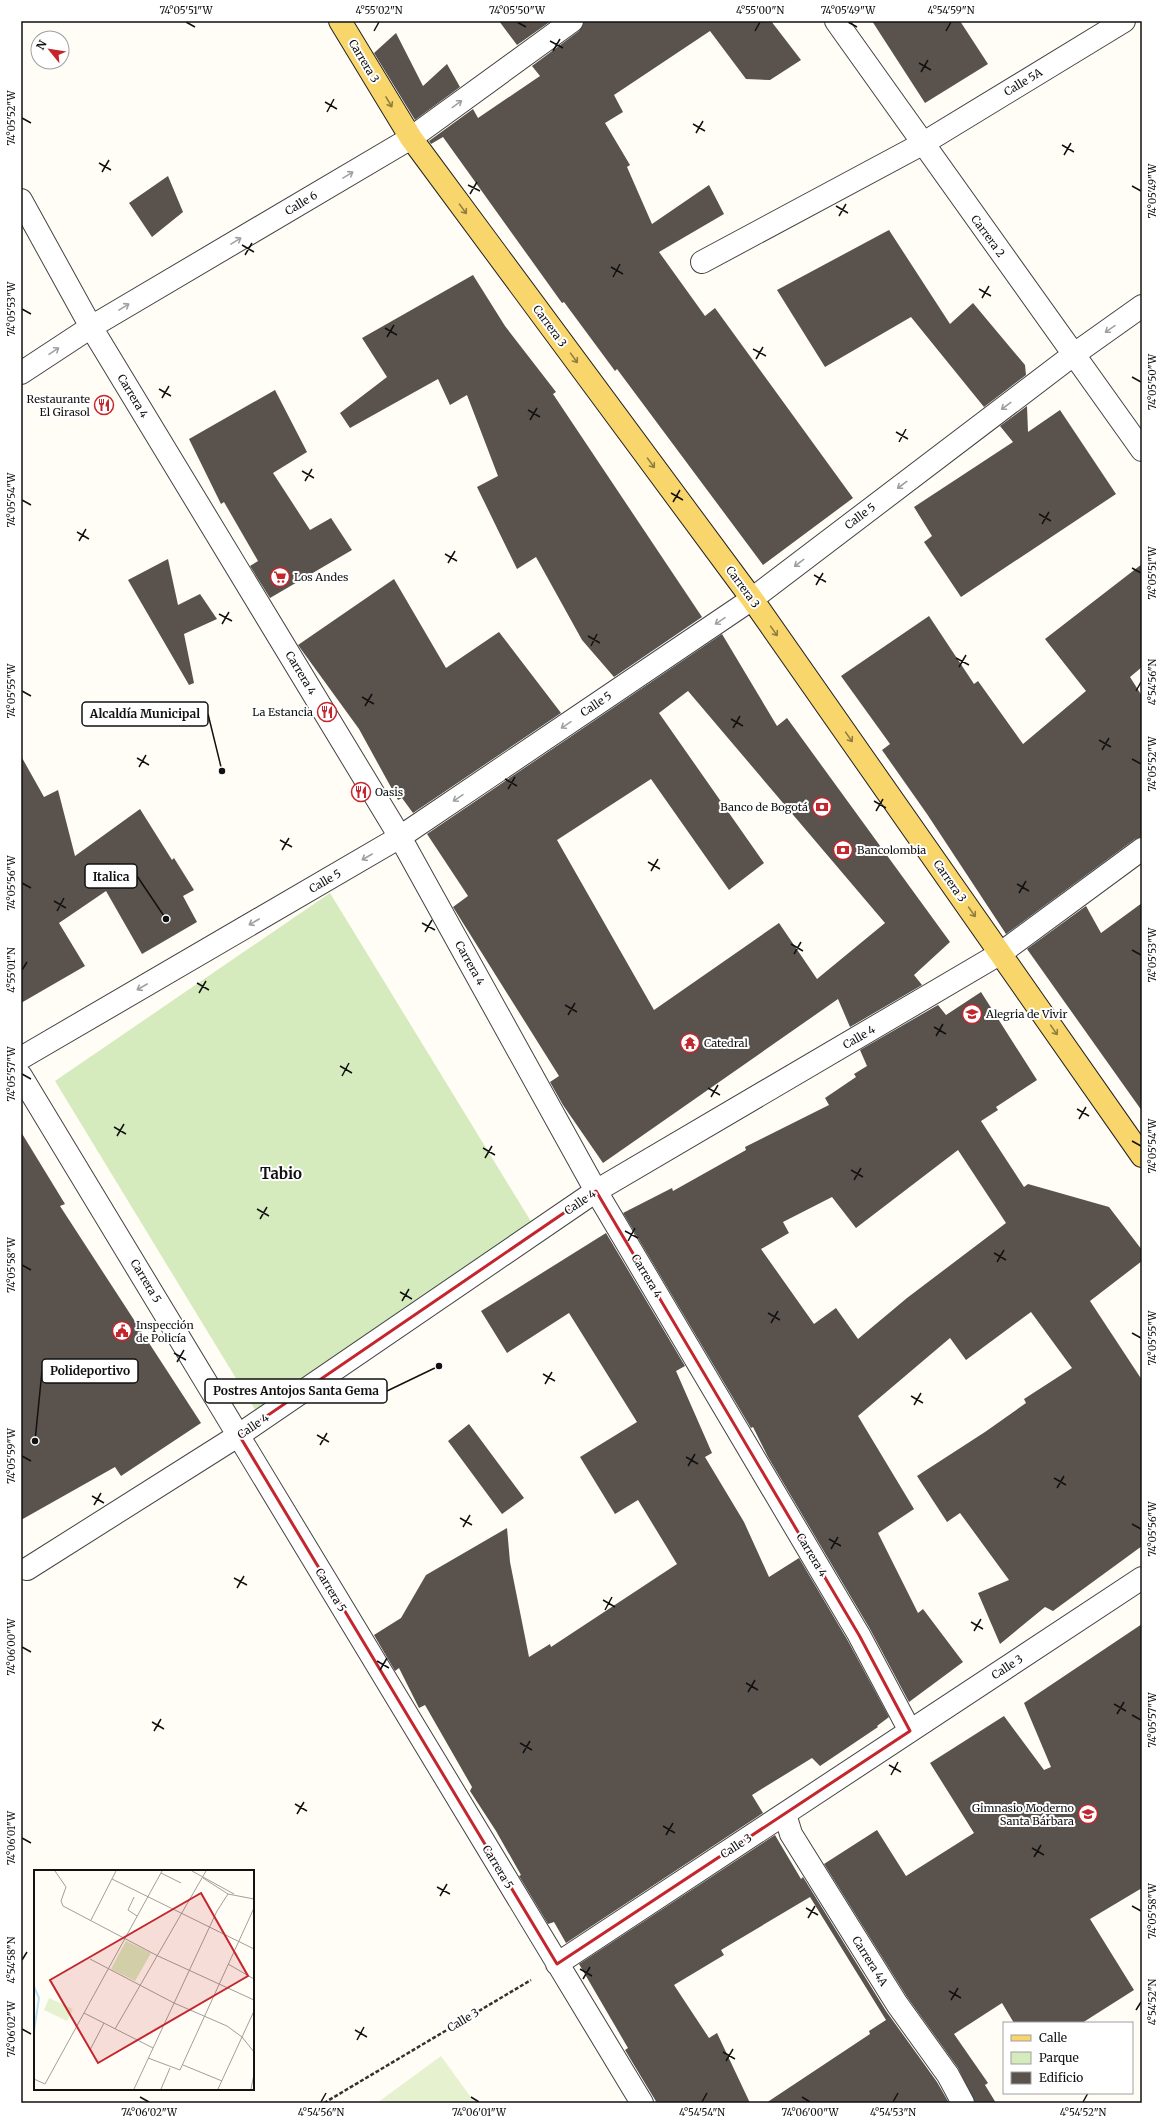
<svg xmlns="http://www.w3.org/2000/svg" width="1163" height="2124" font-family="Merriweather,serif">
	<rect width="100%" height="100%" fill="#fffdf5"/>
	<path fill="#d5ebbd" d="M330,893L535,1228L257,1413L55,1081Z"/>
	<path fill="#e6f2cf" d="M441,2056L475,2103H377Z"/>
	<path fill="#5a524d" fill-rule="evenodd" d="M499,21H551L517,45Z
		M584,21H771L801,60L770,80L746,79L710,31L614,95L623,112L605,123L630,165L627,167L652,224L709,185L724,214L659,252L705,316L715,308L853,498L763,565L617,369L615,371L564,302L562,303L443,137L431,144L429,141L473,109L478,118L540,76L532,66L579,31Z
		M872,21H960L988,64L925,103Z
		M396,33L423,86L447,64L460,87L415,120L374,53Z
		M168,176L183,212L152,237L129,203Z
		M889,230L950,324L973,303L1025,365L1026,375L984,407L911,317L825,367L777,290Z
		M473,275L505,326L556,392L553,394L702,617L614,677L582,640L536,557L517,569L477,487L498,476L467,395L450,405L438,379L350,428L340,413L387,377L362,338Z
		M275,390L307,452L273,473L310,530L331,518L352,550L270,598L250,566L258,561L224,502L221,504L189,439Z
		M1027,406L1028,432L1060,410L1116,494L961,597L924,542L932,536L914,507L1013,442L1000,426Z
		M168,559L178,605L200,594L217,619L184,634L194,683L189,685L128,580Z
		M1142,564V667L1130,677L1142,696V837L1135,839L1006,934L927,814L882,750L890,744L841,676L929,616L974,684L978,681L1023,744L1086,691L1045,639Z
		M394,579L446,668L499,632L561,713L413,813L402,798L398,800L359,729L298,645Z
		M722,634L777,726L787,718L950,942L914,975L922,985L850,1027L838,999L603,1163L563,1105L550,1082L559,1076L453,907L468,896L427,834ZM688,691L885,923L817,979L779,923L654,1010L557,840L651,779L729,890L764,863L659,713Z
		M21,756L44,797L58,790L75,856L140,809L172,860L174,858L194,890L183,896L197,922L142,954L106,891L59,923L85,966L21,1003Z
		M1142,903V1111L1027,949L1086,906L1101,933Z
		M981,992L1037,1080L996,1107L998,1110L981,1121L1024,1187L1028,1184L1109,1207L1142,1250V1261L1090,1301L1142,1380V1546L1053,1611L1045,1607L1000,1644L978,1593L1009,1580L960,1513L947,1522L917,1476L985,1432L1026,1403L1024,1399L1072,1368L1031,1312L966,1360L950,1338L858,1416L914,1509L878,1533L918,1613L923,1609L963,1662L909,1702L870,1629L768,1457L753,1427L751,1428L623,1213L672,1188L673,1191L746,1150L745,1147L829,1105L825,1098L856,1077L854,1074L867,1066L860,1050L938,1005L946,1015ZM958,1150L1006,1223L907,1298L858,1339L836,1308L814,1324L761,1249L789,1233L783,1222L832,1197L856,1228Z
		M21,1132L65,1204L60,1206L201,1423L121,1476L115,1467L21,1520Z
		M606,1233L685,1366L676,1371L712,1453L705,1457L744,1522L769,1577L799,1558L848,1641L889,1717L877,1726L878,1727L820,1766L812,1758L752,1795L763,1813L566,1943L554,1922L548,1924L519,1876L521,1875L496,1831L470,1791L472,1787L425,1705L419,1708L399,1668L395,1671L374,1635L401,1618L426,1575L507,1528L510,1562L529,1657L550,1644L551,1647L677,1564L638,1500L615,1514L580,1457L637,1422L569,1313L507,1353L481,1311Z
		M469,1424L524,1498L502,1514L448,1441Z
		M1142,1624V1888L1090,1919L1134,1990L1082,2023H1014L1002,2003L954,2034L988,2083L985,2085L996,2103H975L958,2068L907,1997L824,1864L877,1830L906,1876L974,1833L930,1763L1004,1716L1044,1770L1051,1767L1024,1703Z
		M775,1835L801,1879L803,1877L886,2011L937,2082L949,2103H766L870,2034L869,2031L886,2020L810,1897L721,1950L724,1955L674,1985L709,2038L717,2033L750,2103H657L625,2050L628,2048L579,1964Z"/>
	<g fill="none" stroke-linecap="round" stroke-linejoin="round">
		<defs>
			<path id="minor" d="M836,21L1142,450
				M21,200L91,327L400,837L596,1191L859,1635L910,1731
				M702,262L922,144L1124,21
				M21,373L91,327L411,138L572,21
				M21,1058L400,837L752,599L1073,355L1142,306
				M21,1076C229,1418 434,1761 642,2103
				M27,1569L239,1435L596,1191L1001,953L1142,849
				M785,1814L791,1834L897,2004L948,2075L963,2103
				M557,1964L1142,1578"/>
			<path id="major" d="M340,21L411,138L752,599L1142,1156"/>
		</defs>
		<use href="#minor" stroke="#444" stroke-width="24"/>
		<use href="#major" stroke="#222" stroke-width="24"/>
		<path stroke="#333" stroke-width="2.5" stroke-dasharray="4 2" stroke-linecap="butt" d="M324,2103L531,1980"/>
		<use href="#minor" stroke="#fff" stroke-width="22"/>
		<use href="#major" stroke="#f9d66b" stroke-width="22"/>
	</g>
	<defs><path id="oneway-shaft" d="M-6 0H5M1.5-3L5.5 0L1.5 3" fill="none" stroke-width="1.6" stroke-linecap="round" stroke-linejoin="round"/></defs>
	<g stroke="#917d42">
		<use href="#oneway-shaft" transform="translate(389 102) rotate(59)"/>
		<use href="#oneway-shaft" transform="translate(463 209) rotate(54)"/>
		<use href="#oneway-shaft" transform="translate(574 358) rotate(54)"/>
		<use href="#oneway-shaft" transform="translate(651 463) rotate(54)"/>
		<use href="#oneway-shaft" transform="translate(774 631) rotate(55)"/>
		<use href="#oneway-shaft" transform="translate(849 737) rotate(55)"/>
		<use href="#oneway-shaft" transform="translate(972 912) rotate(55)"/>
		<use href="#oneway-shaft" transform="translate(1054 1030) rotate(55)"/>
	</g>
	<g stroke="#a0a0a0">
		<use href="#oneway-shaft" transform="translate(457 104) rotate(-36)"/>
		<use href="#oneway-shaft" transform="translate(348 175) rotate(-31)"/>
		<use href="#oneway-shaft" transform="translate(236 241) rotate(-31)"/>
		<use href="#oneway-shaft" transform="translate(124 307) rotate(-31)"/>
		<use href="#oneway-shaft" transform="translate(1110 329) rotate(145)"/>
		<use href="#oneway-shaft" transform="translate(54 351) rotate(-34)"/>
		<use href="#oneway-shaft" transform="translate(1006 406) rotate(143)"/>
		<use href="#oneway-shaft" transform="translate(902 485) rotate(143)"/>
		<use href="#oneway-shaft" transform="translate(799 563) rotate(143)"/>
		<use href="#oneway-shaft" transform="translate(720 621) rotate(146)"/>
		<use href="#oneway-shaft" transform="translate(566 725) rotate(146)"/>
		<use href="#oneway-shaft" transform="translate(458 798) rotate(146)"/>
		<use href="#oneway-shaft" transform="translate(367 857) rotate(150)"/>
		<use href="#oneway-shaft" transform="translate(254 922) rotate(150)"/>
		<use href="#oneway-shaft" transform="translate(142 987) rotate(150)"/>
	</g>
	<path fill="none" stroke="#c4262e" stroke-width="3" stroke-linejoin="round" d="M596,1191L859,1635L910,1731L557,1964L239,1435Z"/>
	<path fill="none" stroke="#111" stroke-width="1.5" d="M186,22L195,27M517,22L526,27M848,22L857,27M374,31L379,22M755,31L760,22M946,31L951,22M550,41L563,48M553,51L560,39M919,63L931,70M921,72L928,60M325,102L337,109M327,112L334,99M22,118L31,123M693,124L705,131M696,133L703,121M1062,145L1074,152M1064,155L1071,143M99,163L111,170M102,172L109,160M468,185L480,191M1132,186L1141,191M470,194L477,182M836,206L848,213M839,216L846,204M242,245L254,252M245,255L252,243M611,267L623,274M613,277L620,264M979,289L991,296M982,298L989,286M22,309L31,314M385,328L397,335M387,337L394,325M753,349L766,356M756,359L763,347M1132,377L1141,382M159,389L171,396M162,398L169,386M528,410L540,417M530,420L537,408M896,432L908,439M899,442L906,429M302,471L314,478M305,481L312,469M671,493L683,500M22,500L31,505M673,502L680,490M1039,514L1051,521M1042,524L1049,512M77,532L89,539M79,541L86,529M445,554L457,561M448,563L455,551M1132,568L1141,573M814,575L826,582M816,585L823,573M219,614L232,621M222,624L229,612M588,636L600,643M591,646L597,634M956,658L969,665M959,667L966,655M22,691L31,696M1136,691L1141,682M362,697L374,704M365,706L372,694M731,719L743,726M733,728L740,716M1099,740L1111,747M1102,750L1109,738M137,758L149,765M1132,759L1141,764M139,767L146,755M505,779L517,786M508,789L515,777M874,801L886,808M876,811L883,799M280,840L292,847M282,850L289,838M648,862L660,869M651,871L658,859M22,883L31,888M1017,884L1029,891M1019,893L1026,881M54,901L66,908M57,911L64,898M422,923L435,930M425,932L432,920M791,944L803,951M1132,950L1141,955M794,954L801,942M22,970L27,962M197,983L209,990M199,993L206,981M565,1005L577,1012M568,1015L575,1003M934,1027L946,1034M936,1036L943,1024M340,1066L352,1073M22,1074L31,1079M342,1076L349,1063M708,1088L720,1095M711,1097L718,1085M1077,1109L1089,1116M1079,1119L1086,1107M114,1127L126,1134M117,1136L124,1124M1132,1141L1141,1146M483,1148L495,1155M485,1158L492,1146M851,1170L863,1177M854,1180L861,1168M257,1209L269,1216M260,1219L267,1207M625,1231L638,1238M628,1241L635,1228M994,1253L1006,1260M997,1262L1004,1250M22,1265L31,1270M400,1292L412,1299M402,1301L409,1289M768,1313L780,1320M771,1323L778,1311M1132,1333L1141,1338M174,1353L186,1360M177,1362L184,1350M543,1374L555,1381M545,1384L552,1372M911,1396L923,1403M914,1405L921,1393M317,1435L329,1442M320,1445L327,1433M22,1456L31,1461M686,1457L698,1464M688,1466L695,1454M1054,1478L1066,1485M1057,1488L1064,1476M92,1496L104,1503M94,1505L101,1493M460,1518L472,1525M1132,1524L1141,1529M463,1527L470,1515M829,1539L841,1546M831,1549L838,1537M234,1578L247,1585M237,1588L244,1576M603,1600L615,1607M605,1610L612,1597M971,1622L983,1629M974,1631L981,1619M22,1647L31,1652M377,1661L389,1668M380,1670L387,1658M746,1683L758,1690M748,1692L755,1680M1114,1704L1126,1711M1117,1714L1124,1702M1132,1715L1141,1720M152,1722L164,1729M154,1731L161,1719M520,1743L532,1750M523,1753L530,1741M889,1765L901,1772M891,1775L898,1762M295,1804L307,1811M297,1814L304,1802M663,1826L675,1833M666,1835L673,1823M22,1838L31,1843M1032,1848L1044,1855M1034,1857L1041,1845M437,1887L450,1894M440,1896L447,1884M1132,1906L1141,1911M806,1908L818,1915M808,1918L815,1906M22,1960L27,1952M580,1969L592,1976M583,1979L590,1967M949,1991L961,1998M951,2000L958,1988M1136,2010L1141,2002M22,2029L31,2034M355,2030L367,2037M357,2040L364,2027M723,2052L735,2059M726,2061L733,2049M140,2097L149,2102M471,2097L479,2102M802,2097L810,2102M321,2102L326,2093M702,2102L707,2093M893,2102L898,2093M1083,2102L1088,2093"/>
	<defs>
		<symbol id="restaurant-ring" viewBox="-11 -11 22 22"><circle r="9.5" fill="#fff" stroke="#c4262e" stroke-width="1.5"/><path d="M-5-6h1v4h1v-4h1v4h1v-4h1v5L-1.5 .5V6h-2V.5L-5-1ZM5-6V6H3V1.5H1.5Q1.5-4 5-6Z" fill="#c4262e"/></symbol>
		<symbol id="supermarket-ring" viewBox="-11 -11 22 22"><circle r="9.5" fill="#fff" stroke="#c4262e" stroke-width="1.5"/><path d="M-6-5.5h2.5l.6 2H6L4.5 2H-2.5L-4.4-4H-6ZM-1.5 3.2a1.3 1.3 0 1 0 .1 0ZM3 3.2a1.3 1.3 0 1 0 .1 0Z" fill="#c4262e"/></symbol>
		<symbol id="bank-ring" viewBox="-11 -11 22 22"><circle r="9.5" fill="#fff" stroke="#c4262e" stroke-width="1.5"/><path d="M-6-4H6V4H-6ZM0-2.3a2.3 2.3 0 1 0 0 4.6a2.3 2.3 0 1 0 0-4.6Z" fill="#c4262e"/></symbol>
		<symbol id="school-ring" viewBox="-11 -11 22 22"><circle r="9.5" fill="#fff" stroke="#c4262e" stroke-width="1.5"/><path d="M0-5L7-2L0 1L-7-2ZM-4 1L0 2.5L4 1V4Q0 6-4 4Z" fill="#c4262e"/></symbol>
		<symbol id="temple-ring" viewBox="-11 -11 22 22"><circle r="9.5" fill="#fff" stroke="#c4262e" stroke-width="1.5"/><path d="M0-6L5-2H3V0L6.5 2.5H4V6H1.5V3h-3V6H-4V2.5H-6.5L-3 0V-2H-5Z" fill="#c4262e"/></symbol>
		<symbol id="civic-ring" viewBox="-11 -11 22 22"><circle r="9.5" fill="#fff" stroke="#c4262e" stroke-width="1.5"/><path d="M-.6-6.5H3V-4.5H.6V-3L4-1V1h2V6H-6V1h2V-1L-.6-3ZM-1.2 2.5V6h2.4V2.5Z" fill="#c4262e"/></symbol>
	</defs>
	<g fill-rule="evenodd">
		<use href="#restaurant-ring" x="93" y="394" width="22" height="22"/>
		<use href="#supermarket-ring" x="269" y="566" width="22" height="22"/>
		<use href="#restaurant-ring" x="316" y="701" width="22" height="22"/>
		<use href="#restaurant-ring" x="350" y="781" width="22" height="22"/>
		<use href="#bank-ring" x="811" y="796" width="22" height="22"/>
		<use href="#bank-ring" x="832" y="839" width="22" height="22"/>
		<use href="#school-ring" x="961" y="1003" width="22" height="22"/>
		<use href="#temple-ring" x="679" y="1032" width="22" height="22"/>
		<use href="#civic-ring" x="111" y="1320" width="22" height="22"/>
		<use href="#school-ring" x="1077" y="1803" width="22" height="22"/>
	</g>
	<g text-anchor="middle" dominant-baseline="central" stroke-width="4" stroke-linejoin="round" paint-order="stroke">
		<g font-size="11" fill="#111" stroke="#fff">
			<text transform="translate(364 61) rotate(59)">Carrera 3</text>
			<text transform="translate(1023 82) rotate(-31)">Calle 5A</text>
			<text transform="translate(301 203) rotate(-31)">Calle 6</text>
			<text transform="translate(988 236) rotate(54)">Carrera 2</text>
			<text transform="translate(550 326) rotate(54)">Carrera 3</text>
			<text transform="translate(133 396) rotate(59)">Carrera 4</text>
			<text transform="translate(860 516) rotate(-37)">Calle 5</text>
			<text transform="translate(743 587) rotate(54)">Carrera 3</text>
			<text transform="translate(301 673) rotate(59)">Carrera 4</text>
			<text transform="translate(596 704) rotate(-34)">Calle 5</text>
			<text transform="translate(325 881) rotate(-30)">Calle 5</text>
			<text transform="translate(950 881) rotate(55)">Carrera 3</text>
			<text transform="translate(470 963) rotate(61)">Carrera 4</text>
			<text transform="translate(859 1037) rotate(-30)">Calle 4</text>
			<text transform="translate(580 1202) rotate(-34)">Calle 4</text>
			<text transform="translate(647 1276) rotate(59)">Carrera 4</text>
			<text transform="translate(146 1281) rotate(59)">Carrera 5</text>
			<text transform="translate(253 1426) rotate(-34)">Calle 4</text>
			<text transform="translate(812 1555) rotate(59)">Carrera 4</text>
			<text transform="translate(331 1590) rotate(59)">Carrera 5</text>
			<text transform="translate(1007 1667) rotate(-33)">Calle 3</text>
			<text transform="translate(736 1846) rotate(-33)">Calle 3</text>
			<text transform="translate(498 1867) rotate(59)">Carrera 5</text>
			<text transform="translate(870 1961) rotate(58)">Carrera 4A</text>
			<text transform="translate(463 2020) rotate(-31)">Calle 3</text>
		</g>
		<g font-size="11" fill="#111" stroke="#fff" text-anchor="start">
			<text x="90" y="399" text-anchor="end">Restaurante<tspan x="90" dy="13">El Girasol</tspan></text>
			<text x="294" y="577">Los Andes</text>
			<text x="313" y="712" text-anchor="end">La Estancia</text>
			<text x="375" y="792">Oasis</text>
			<text x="808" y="807" text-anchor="end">Banco de Bogotá</text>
			<text x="857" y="850">Bancolombia</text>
			<text x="986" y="1014">Alegria de Vivir</text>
			<text x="704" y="1043">Catedral</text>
			<text x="136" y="1325">Inspección<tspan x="136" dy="13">de Policía</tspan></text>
			<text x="1074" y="1808" text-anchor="end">Gimnasio Moderno<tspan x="1074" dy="13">Santa Bárbara</tspan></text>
		</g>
		<g font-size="15" font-weight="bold" fill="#111" stroke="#fff">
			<text x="281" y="1173">Tabio</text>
		</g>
	</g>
	<g transform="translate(34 1870)">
		<rect width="220" height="220" fill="#fffdf5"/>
		<path d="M92,71L117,83L101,111L77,99Z" fill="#d5ebbd"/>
		<path d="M15,128L39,139L33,151L10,140Z" fill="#e6f2cf"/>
		<path fill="none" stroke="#b9e0f7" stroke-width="2" d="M0,117L5,128L0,161"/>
		<path fill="none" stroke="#a09f9a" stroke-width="1" d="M21,1L32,17L27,31L29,36L124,86L220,130M158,1L200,24M127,3L147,13M169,8L194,24M78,9L220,79M100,27L94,40L103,46M57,50L82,1M56,89L140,133L193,156L208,167L220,182M194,94L220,109M50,143L119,178M81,159L172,1M56,180L70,153M114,188L146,200L220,38M149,195L188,211M0,209L11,214L128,1M100,219L183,41L194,24L220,29M127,219L136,198M184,219L220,141M217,219L220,204"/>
		<path fill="#c4262e" fill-opacity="0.15" stroke="#c4262e" stroke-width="2" d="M167,23L214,106L64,193L16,110Z"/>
		<rect width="220" height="220" fill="none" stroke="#111" stroke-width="2"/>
	</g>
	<path fill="none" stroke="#111" stroke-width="1.5" d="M222 771L208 714M166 919L137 876M35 1441L42 1371M439 1366L387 1391"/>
	<g fill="#111" stroke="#fff" stroke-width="1.5">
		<circle cx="222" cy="771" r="4"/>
		<circle cx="166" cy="919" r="4"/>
		<circle cx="35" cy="1441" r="4"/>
		<circle cx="439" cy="1366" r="4"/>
	</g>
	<g fill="#fff" stroke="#111" stroke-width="1.5">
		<rect x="82" y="702" width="126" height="24" rx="4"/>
		<rect x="85" y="864" width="52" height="24" rx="4"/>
		<rect x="42" y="1359" width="96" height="24" rx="4"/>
		<rect x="205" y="1379" width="182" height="24" rx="4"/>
	</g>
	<g font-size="12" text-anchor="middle" font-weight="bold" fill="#111">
		<text x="145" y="718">Alcaldía Municipal</text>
		<text x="111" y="881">Italica</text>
		<text x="90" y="1375">Polideportivo</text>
		<text x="296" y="1395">Postres Antojos Santa Gema</text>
	</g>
	<rect width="1163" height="2124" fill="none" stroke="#ffffff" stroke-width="44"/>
	<rect x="1003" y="2022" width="130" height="72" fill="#ffffff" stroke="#a0a0a0"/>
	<rect x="1011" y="2035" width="20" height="6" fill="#f9d66b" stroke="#a0a0a0"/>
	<text x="1039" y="2042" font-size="12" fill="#111111">Calle</text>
	<rect x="1011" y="2052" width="20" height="12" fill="#d5ebbd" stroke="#a0a0a0"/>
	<text x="1039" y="2062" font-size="12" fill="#111111">Parque</text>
	<rect x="1011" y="2072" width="20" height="12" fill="#5a524d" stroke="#a0a0a0"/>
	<text x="1039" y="2082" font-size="12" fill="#111111">Edificio</text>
	<g transform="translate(50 50) rotate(300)"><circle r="19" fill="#ffffff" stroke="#a0a0a0"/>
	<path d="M0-3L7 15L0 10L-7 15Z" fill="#c4262e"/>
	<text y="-6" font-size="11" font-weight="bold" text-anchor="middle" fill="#111111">N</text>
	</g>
	<rect x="22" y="22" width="1119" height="2080" fill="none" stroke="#111" stroke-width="1.5"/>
	<g font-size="10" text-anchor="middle" fill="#111">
		<text x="186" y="14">74°05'51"W</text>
		<text x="379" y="14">4°55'02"N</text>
		<text x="517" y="14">74°05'50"W</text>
		<text x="760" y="14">4°55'00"N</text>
		<text x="848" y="14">74°05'49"W</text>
		<text x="951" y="14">4°54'59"N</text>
		<text transform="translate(11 118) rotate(-90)" y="4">74°05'52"W</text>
		<text transform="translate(1152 191) rotate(-90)" y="4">74°05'49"W</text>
		<text transform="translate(11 309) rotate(-90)" y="4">74°05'53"W</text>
		<text transform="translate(1152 382) rotate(-90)" y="4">74°05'50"W</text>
		<text transform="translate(11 500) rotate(-90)" y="4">74°05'54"W</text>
		<text transform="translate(1152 573) rotate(-90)" y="4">74°05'51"W</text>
		<text transform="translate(1152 682) rotate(-90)" y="4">4°54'56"N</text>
		<text transform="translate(11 691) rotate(-90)" y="4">74°05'55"W</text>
		<text transform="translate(1152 764) rotate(-90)" y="4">74°05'52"W</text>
		<text transform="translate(11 883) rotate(-90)" y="4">74°05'56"W</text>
		<text transform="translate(1152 955) rotate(-90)" y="4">74°05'53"W</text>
		<text transform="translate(11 970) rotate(-90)" y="4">4°55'01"N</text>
		<text transform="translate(11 1074) rotate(-90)" y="4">74°05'57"W</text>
		<text transform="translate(1152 1146) rotate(-90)" y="4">74°05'54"W</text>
		<text transform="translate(11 1265) rotate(-90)" y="4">74°05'58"W</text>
		<text transform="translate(1152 1338) rotate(-90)" y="4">74°05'55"W</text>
		<text transform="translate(11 1456) rotate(-90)" y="4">74°05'59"W</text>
		<text transform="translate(1152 1529) rotate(-90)" y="4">74°05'56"W</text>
		<text transform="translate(11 1647) rotate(-90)" y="4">74°06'00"W</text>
		<text transform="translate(1152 1720) rotate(-90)" y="4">74°05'57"W</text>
		<text transform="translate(11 1838) rotate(-90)" y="4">74°06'01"W</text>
		<text transform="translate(1152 1911) rotate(-90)" y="4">74°05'58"W</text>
		<text transform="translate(11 1960) rotate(-90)" y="4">4°54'58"N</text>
		<text transform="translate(1152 2002) rotate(-90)" y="4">4°54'52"N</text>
		<text transform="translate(11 2029) rotate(-90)" y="4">74°06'02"W</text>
		<text x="149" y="2116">74°06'02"W</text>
		<text x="321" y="2116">4°54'56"N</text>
		<text x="479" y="2116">74°06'01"W</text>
		<text x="702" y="2116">4°54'54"N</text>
		<text x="810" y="2116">74°06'00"W</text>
		<text x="893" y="2116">4°54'53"N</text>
		<text x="1083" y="2116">4°54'52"N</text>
	</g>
</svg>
